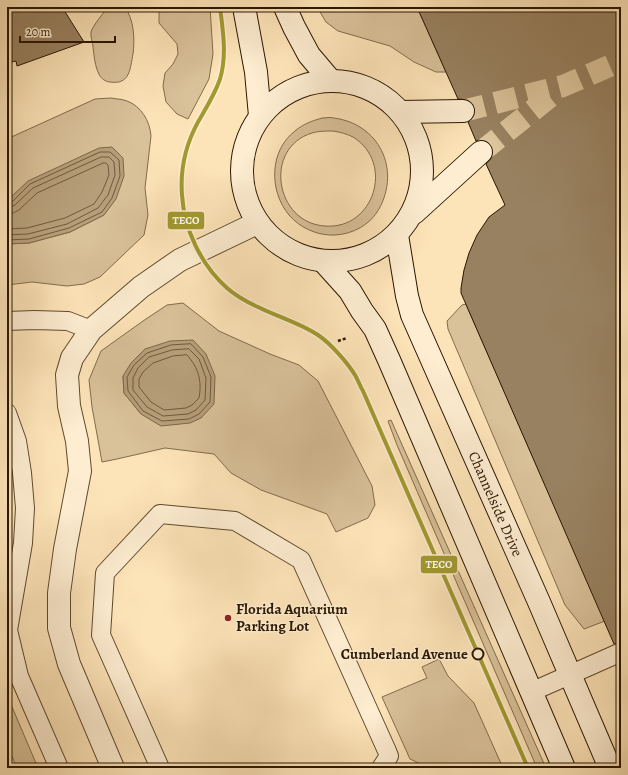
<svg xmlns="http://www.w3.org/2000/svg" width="628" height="775" font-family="Alegreya,serif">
	<rect width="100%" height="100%" fill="#fde4b8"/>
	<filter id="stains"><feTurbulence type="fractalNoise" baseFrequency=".005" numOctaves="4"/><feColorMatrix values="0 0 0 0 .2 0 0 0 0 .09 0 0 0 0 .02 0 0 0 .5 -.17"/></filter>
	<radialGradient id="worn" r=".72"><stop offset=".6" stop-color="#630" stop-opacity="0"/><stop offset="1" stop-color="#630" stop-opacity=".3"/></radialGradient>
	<path fill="#d9c199" stroke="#826c4c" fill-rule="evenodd" d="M109,7H125C134,20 135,39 133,54C130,69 130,85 110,82C106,82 100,78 99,74C95,67 94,55 93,47C93,43 90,36 91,32C92,27 105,10 109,7Z
		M159,7H210L213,54L209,79L188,119L177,114L166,102L163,86L165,73L173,64L178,54L177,44L159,23Z
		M317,7H417L446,72H436L414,62L390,46L338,31L326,22Z
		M111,98C116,99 122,99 127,101C141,106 150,121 151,136L145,188L148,215L144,235L100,277L84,284L67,286L32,282L7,285V244L29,243L70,232L104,215L10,198L7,199V139L95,99Z
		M322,118C326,118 330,117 334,118C379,124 401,169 379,209C370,225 353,234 335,235C318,236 300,228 289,215C269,191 269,151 295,131C303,124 312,121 322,118ZM333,131C340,132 347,134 353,137C395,163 374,230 325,226C275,223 263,148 312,133C318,131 326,131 333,131Z
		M183,303L219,331L270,354L299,365L318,381L372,486L375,505L368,518L336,532L327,514L261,490L231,473L214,454L165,448L117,459L102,462L92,407L89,380L101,351L143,321L167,305ZM123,376L141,414L124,393Z
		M466,304L605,621L584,629L565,605L448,329L447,321L462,305Z
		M391,420L546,768H537L397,445L388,421Z
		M439,659L448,676L474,703L503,768H429L410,759L382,697L427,678L422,667Z
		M7,695L38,768H17L7,745Z"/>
	<path fill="#b59e79" stroke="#7d6849" d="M112,147L123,158L124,176L116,199L104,215L70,232L29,243L7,244V199L10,198L28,181L99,148Z
		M193,340L206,354L215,376L214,404L201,418L190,423L161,426L141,414L124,393L123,376L131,363L145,349L170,341Z"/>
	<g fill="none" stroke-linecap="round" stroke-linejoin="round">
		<path stroke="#705a3c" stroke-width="1" d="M7,203L13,201L30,184L100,152H110L119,160L120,176L112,198L102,212L69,228L29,239L7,240
			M7,208L11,207L15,205L33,188L101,157H109L114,162L115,175L108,195L98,208L67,224L28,234L7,235
			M7,214L13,213L19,210L37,193L103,163H106L108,165L109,175L102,192L94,204L65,218L27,228L7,229
			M191,344L203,357L211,377L210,402L199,414L189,419L162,421L143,411L128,391L127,377L134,365L147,353L171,345Z
			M189,349L199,359L206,378L205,400L196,410L188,414L163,416L147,407L133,390V378L138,368L149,357L172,350Z
			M187,355C199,368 202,382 199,398L192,405L186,408L164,410L151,402L139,387V379L143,372L153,363L173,356Z"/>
	</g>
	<path fill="#988160" stroke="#2a1600" d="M7,7H62L84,42L17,66L16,61L7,63Z
		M417,7H621V643L614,644L461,293V288L464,270L469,253L477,235L489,217L505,205L486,164L493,156V149L490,144L485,140H479L476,141L468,122L474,117L475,110L474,105L469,100L458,99Z"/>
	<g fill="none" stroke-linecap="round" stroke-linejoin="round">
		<path stroke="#ddc59c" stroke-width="22" stroke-dasharray="22 11" stroke-linecap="butt" d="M463,111L563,86L621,61
			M481,152L557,91"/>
		<defs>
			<path id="lane" d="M7,321L34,320L68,321L91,330
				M7,413L17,441L22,473L25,508L23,543L8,630L19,676L59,768
				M531,692L619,653
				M160,768L101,635L105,573L160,514L235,521L301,560L387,751L389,756L381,768"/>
			<path id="street" d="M113,768L69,664L59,628V593L65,549L80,471L77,441L69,406L67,375L72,358L91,330L105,318L141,287L180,260L257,223"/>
			<g id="secondary">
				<path d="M244,7L256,72L260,116"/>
				<path d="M285,7L294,27L309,55L331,81"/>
				<circle cx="332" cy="171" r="90"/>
				<path d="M401,112L463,111"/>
				<path d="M414,213L481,152"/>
				<path id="s1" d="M397,235L407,296L412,315L539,602L610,768"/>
				<path d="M323,261L350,291L362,311L375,329L389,360L564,768"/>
			</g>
		</defs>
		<use href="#lane" stroke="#5f4a2e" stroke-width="20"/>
		<use href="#street" stroke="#5f4a2e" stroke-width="24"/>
		<use href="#secondary" stroke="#2a1600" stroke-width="24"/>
		<path stroke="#2a1600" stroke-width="2.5" stroke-dasharray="3 2" stroke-linecap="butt" d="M338,341L347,338"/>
		<use href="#lane" stroke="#feedd1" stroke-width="18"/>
		<use href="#street" stroke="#feedd1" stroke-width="22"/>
		<use href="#secondary" stroke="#feedd1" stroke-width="22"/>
		<defs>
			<path id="tram-1" d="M220,7C223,31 227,56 220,79C215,94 206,108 198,122C186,144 180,169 182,195C184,229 201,265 227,288C236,296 247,302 258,307C278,317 300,323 318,335C330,343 347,362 355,375C358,380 360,386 363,391L528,768"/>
		</defs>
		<use href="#tram-1" stroke="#feedd1" stroke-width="7"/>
		<use href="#tram-1" stroke="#a2992f" stroke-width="4"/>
	</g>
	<circle fill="#8f2418" stroke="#feedd1" stroke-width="1.5" cx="228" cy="618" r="4"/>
	<circle fill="#feedd1" stroke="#2a1600" stroke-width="2" cx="478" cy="654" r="5.5"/>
	<g text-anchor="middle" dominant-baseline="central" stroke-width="3" stroke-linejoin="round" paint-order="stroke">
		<g font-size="15" fill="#2a1600" stroke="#feedd1">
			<text stroke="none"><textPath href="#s1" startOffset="288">Channelside Drive</textPath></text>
		</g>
		<g font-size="15" font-weight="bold" fill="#2a1600" stroke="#feedd1" text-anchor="start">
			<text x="236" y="609">Florida Aquarium<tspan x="236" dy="17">Parking Lot</tspan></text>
		</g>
		<g font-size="15" font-weight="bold" fill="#2a1600" stroke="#feedd1" text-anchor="end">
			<text x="468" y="654">Cumberland Avenue</text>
		</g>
	</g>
	<g stroke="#feedd1" stroke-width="1.5">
		<rect x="167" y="211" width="38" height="19" rx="4" fill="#a2992f"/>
		<rect x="420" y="555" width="38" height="19" rx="4" fill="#a2992f"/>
	</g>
	<g font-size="11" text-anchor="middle" font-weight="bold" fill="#fff">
		<text x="186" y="224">TECO</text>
		<text x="439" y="568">TECO</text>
	</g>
	<rect width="628" height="775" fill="none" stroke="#fde4b8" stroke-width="24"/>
	<rect x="8" y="8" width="612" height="759" fill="none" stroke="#2a1600" stroke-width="2"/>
	<rect x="12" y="12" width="604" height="751" fill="none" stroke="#2a1600"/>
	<path d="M20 36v6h95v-6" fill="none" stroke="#2a1600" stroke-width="2"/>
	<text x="26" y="36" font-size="12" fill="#2a1600" stroke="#feedd1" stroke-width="3" paint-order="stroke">20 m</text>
	<rect width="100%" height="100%" filter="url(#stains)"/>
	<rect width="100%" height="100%" fill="url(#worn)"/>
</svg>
